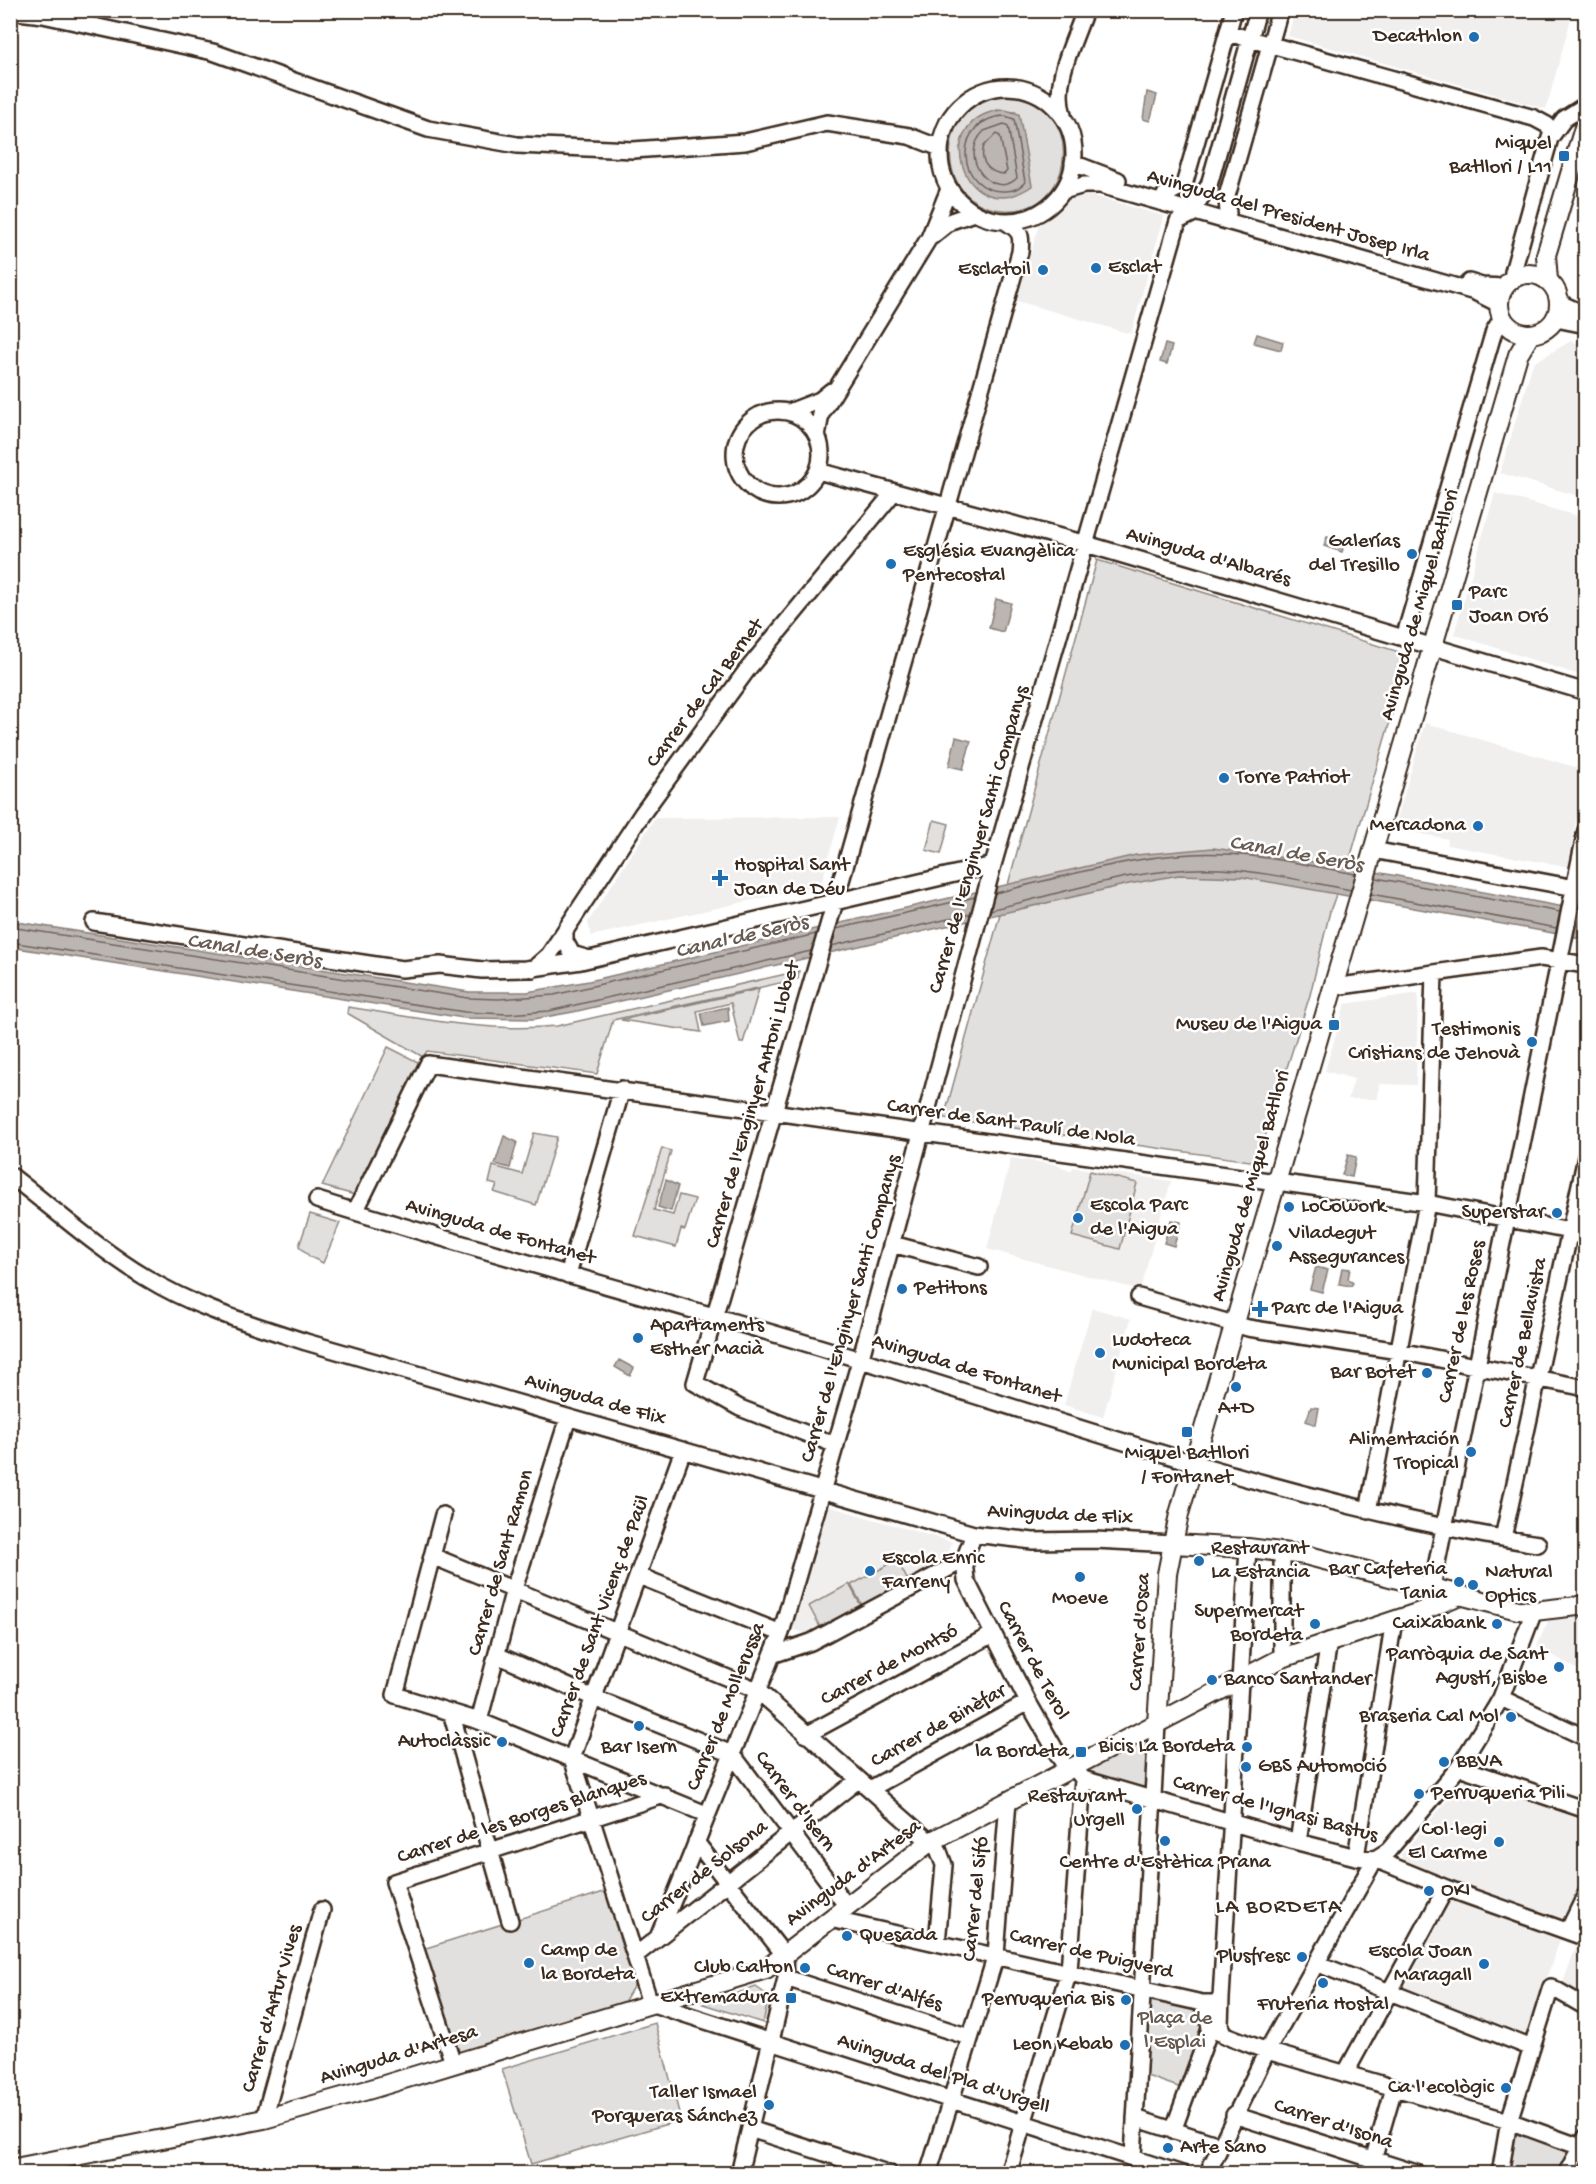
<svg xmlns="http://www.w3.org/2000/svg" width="1596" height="2184" font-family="'Gochi Hand',sans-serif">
	<rect width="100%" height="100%" fill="#fff"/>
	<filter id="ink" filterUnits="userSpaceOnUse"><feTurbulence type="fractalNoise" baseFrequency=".0167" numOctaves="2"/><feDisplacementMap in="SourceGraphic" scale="12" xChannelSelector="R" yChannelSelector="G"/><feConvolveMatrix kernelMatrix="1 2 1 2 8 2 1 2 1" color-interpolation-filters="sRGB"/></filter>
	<g filter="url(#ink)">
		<path fill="#f1efee" d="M1295,11V10L1573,11L1546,109L1288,36Z
			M1080,192L1164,216L1131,334L1017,301L1039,225L1059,210L1073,194Z
			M1571,341L1585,345V498L1500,473L1533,363Z
			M1495,493L1585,518V677L1454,634Z
			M1425,723L1585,770L1568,867L1447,845L1448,839L1394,829Z
			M840,817L821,885L591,936L588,922L655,818Z
			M1418,993L1416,1085L1379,1084L1378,1099H1348L1354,1079L1325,1071L1345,1004Z
			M1011,1158L1053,1164L1072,1171L1073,1167L1171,1181L1140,1290L987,1249Z
			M1092,1308L1131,1319L1103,1417L1064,1405Z
			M828,1506L952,1542L946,1562L810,1635L792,1629Z
			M1585,1615H1586L1585,1674L1537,1646L1549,1619Z
			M1466,1778L1585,1821V1874L1562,1924L1402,1860L1401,1855Z
			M1452,1898L1560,1940L1526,2035L1404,1989Z
			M1576,1946L1585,1950V1997L1563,1983Z"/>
		<path fill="#e2e0de" stroke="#8e857e" stroke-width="1.5" fill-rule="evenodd" d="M1009,95C1088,102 1077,217 1002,210C930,204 934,97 1009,95ZM997,110L1015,112L960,147L968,127Z
			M1097,560L1406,654L1408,659L1352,852L1330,911L1310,995L1257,1162L944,1118Z
			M934,820L949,824L941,854L926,850Z
			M799,971L798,979L613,1020L597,1074L427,1051L423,1057L347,1013L348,1007C418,1018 486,1033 557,1026Z
			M759,989L743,1043H740L731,1003L697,1011L701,1032L621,1020Z
			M388,1047L420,1063L355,1195L322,1186Z
			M534,1133L557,1137L536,1205L494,1192L497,1185L489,1183L493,1166L522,1174Z
			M662,1148L671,1151L654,1210L673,1215L679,1195L695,1199L685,1230L681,1229L676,1247L635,1236Z
			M1090,1171L1137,1183L1120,1249L1072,1236Z
			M310,1214L340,1223L323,1263L310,1257L299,1246Z
			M897,1560L908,1581L862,1605L851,1585Z
			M849,1584L861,1606L820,1627L809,1606Z
			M1149,1738L1147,1788L1094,1777L1086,1771L1087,1769Z
			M607,1891L636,1982L624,2002L458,2053L423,1949Z
			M756,1987L769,1996L763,2023L703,2004Z
			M1153,1998C1166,2001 1184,2002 1195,2008C1215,2019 1190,2072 1184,2089L1144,2075L1148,2003Z
			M655,2023L681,2120L531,2164L502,2069Z
			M1514,2132L1569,2152V2159L1561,2173L1503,2174Z"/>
		<path fill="#bcb6b3" stroke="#887e77" stroke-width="1.5" d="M1147,92L1157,95L1150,121L1143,119Z
			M1005,110L1019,114L1032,186C963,233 926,114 1005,110Z
			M1257,334L1283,342L1281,350L1254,343Z
			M1165,344L1172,346L1167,364L1160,362Z
			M1327,537L1345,542L1342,552L1324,546Z
			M996,599L1011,603L1003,632L989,628Z
			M956,737L971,741L963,769L949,766Z
			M1213,848L1349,867L1585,911L1586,939L1242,877L1179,875L1129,884L573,1012L534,1019L464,1018L11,947L10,921L469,992H527L589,981L1136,855Z
			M728,1007L729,1021L704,1026L701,1013Z
			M504,1136L517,1142L510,1168L495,1164Z
			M1348,1155L1356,1157L1352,1177L1342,1175Z
			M666,1180L678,1186L671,1211L658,1207Z
			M1171,1220L1181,1222L1174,1246L1164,1243Z
			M1316,1267L1328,1270L1322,1292L1310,1289Z
			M1342,1268L1350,1269L1348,1279L1353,1283L1351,1286L1339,1284Z
			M619,1360L634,1368L630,1376L615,1367Z
			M1311,1407L1319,1408L1316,1425L1306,1421Z"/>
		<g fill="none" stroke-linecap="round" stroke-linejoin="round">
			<path stroke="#6f625a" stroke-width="1.5" d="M1005,116L1014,119L1025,182C1020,188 1013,191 1005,191C955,193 951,118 1005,116Z
				M1004,124L1008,126L1017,178C994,201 956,159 984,131Z
				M996,134L1000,136L1007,171L1004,174C988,173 979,161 984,146Z
				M1376,878L1560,912
				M995,893C1059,878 1126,857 1192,854C1246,851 1303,864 1355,874
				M1371,894L1557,928
				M990,910C1063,893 1145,865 1220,869C1263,871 1307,882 1351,890
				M10,927L468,998L499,999L554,995L816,934
				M836,929L975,897
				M10,942L465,1012L507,1014L549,1011L811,951
				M831,946L970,914"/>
			<defs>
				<path id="minor" d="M10,11L43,15L213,52L428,129L517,145L633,150L745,142L827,123L909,136L940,148
					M1228,33L1534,118L1547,125L1553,134
					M940 154a67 67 0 1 1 134 0a67 67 0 1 1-134 0Z
					M1063,115C1052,81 1074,43 1085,10
					M1073,163L1118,180
					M1063,191L1084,185H1100L1475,292L1499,304
					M1165,195L1184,185L1234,10
					M1196,205L1209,185L1258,10
					M1228,214L1227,196L1280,10
					M931,237L951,221L974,213
					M1514,278L1513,272L1550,138L1564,119L1586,105
					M1469,282L1482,286L1505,287
					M1560,303L1586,315
					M1556,319L1586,325
					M735 454a43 43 0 1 1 86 0a43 43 0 1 1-86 0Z
					M789,412L820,400L831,391
					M817,436L821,414L929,238L949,189
					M818,471L1086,544L1586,692
					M1404,638L1494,331L1502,318
					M1373,850L1586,890
					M94,922L402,969L440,965L482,970L526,969L581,961L993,865
					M565,932V941L572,954L589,959
					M533,969L549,955L642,814L747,670L894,492
					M1334,987L1541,958L1586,965
					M10,1175C54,1209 97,1248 145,1277C195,1308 251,1324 306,1342L974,1534L1033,1541L1095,1540L1173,1544
					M317,1200C497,1257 681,1304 861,1360C1085,1428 1307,1508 1538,1544
					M355,1212L428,1064L1427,1203L1570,1231L1586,1239
					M892,1244L979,1267
					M568,1275L622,1089
					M1139,1297L1248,1328L1399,1351L1586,1388
					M836,1445L740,1408L695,1383L837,895L1020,252C1022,235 1021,231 1006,222
					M683,1450L572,1758L650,2003L1182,2174
					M1368,1511L1427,1203L1434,973
					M443,1515L395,1695L479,1721L706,1814
					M974,1534L964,1560L966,1580L1028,1702L1067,1770
					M1503,1538L1586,1157
					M1282,1551V1658
					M432,1556L757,1690L938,1849L944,1865L937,1943
					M639,1576L781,1633
					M1432,1587L1586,830
					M775,1654L811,1642L964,1560
					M497,1655L594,1698L732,1754L846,1905
					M1501,1698L1586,1738
					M451,1712L510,1921
					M479,1721L514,1589L568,1418
					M806,1735L993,1634
					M1074,1767L1083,1779L1298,1842L1356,1857L1375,1859L1446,1888L1586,1938
					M1459,1767L1586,1810
					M870,1789L1028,1702
					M696,1842L785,1956L786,1978L739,2174
					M1298,1842L1329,1641
					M1356,1857L1394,1620
					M830,1919L1202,2003H1215L1221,1998
					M1568,1931L1586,1894
					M659,1935L781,1633L862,1354L993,865L1178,221L1194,213
					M636,1955L858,1780
					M1316,1963L1532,2048
					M786,1978L969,2037
					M1210,2029L1267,2051L1509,2121L1586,2149
					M1224,2036L1220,2025L1221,1998L1248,1548
					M453,2063L394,1882L664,1795
					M1345,2074L1446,1888
					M1234,2115L1419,2174
					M1135,2118L1219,2145
					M264,2119L322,1910
					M750,2129L890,2174
					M1173,2131L1210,2029L1208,2014L1202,2003
					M1133,2157L1157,1724
					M928,2174L996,1955L1008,1801
					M1008,2174L1069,1971L1083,1779
					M1207,2174L1267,2051L1375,1859L1388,1851L1459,1767L1494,1710L1501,1698L1534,1611
					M1369,2174L1394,2088
					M1500,2174L1509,2121L1551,1987L1586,2007
					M1566,2174L1586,2137"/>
				<path id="major" d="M1499 304a30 30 0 1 1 60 0a30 30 0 1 1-60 0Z
					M1548,280L1546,255L1586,121
					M1173,1544L1248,1548L1305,1555L1518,1610L1534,1611L1586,1605
					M1157,1724L1167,1574L1179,1514L1518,355L1530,335
					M10,2169L264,2119L371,2089L766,1969L930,1842L1282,1658L1420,1612L1460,1595"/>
			</defs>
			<use href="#minor" stroke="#3b2a1e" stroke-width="20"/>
			<use href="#major" stroke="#3b2a1e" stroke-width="22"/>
			<use href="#minor" stroke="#fff" stroke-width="15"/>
			<use href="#major" stroke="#fff" stroke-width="18"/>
		</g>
	</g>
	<g fill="#1f6fb2" stroke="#fff" stroke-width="2">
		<circle cx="1474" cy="37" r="6"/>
		<rect x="1558" y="150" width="12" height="12" rx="3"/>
		<circle cx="1096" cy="268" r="6"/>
		<circle cx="1043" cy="270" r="6"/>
		<circle cx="1412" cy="554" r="6"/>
		<circle cx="891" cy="564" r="6"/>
		<rect x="1451" y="599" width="12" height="12" rx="3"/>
		<circle cx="1224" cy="778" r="6"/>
		<circle cx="1478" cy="826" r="6"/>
		<path d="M717 869h6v6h6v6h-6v6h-6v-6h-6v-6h6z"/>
		<rect x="1328" y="1019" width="12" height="12" rx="3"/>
		<circle cx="1532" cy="1042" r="6"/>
		<circle cx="1289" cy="1207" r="6"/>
		<circle cx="1557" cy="1213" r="6"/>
		<circle cx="1078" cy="1218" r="6"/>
		<circle cx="1277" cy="1246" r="6"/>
		<circle cx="902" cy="1289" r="6"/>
		<path d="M1257 1300h6v6h6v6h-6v6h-6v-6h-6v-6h6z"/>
		<circle cx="638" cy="1338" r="6"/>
		<circle cx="1100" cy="1353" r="6"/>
		<circle cx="1427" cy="1373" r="6"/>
		<circle cx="1236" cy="1387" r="6"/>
		<rect x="1181" y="1426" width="12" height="12" rx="3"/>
		<circle cx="1471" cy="1452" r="6"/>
		<circle cx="1199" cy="1561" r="6"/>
		<circle cx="870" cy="1571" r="6"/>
		<circle cx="1080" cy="1577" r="6"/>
		<circle cx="1459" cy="1582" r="6"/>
		<circle cx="1473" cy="1585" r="6"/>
		<circle cx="1315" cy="1624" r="6"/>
		<circle cx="1497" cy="1624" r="6"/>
		<circle cx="1559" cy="1667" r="6"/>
		<circle cx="1212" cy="1680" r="6"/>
		<circle cx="1511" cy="1717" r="6"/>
		<circle cx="639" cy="1726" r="6"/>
		<circle cx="502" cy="1742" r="6"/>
		<circle cx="1247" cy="1747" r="6"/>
		<rect x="1075" y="1746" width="12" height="12" rx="3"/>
		<circle cx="1444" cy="1762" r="6"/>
		<circle cx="1246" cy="1767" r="6"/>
		<circle cx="1419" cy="1794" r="6"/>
		<circle cx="1137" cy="1809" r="6"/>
		<circle cx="1165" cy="1841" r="6"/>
		<circle cx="1499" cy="1842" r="6"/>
		<circle cx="1429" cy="1891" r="6"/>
		<circle cx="847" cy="1936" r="6"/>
		<circle cx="1302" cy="1957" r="6"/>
		<circle cx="529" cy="1963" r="6"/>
		<circle cx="1484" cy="1964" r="6"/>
		<circle cx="805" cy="1968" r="6"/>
		<circle cx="1323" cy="1983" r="6"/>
		<rect x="785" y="1992" width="12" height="12" rx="3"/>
		<circle cx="1126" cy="2000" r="6"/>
		<circle cx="1125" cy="2045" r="6"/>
		<circle cx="1506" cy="2088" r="6"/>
		<circle cx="769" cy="2105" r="6"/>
		<circle cx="1168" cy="2148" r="6"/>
	</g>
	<g text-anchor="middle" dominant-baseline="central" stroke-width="5" stroke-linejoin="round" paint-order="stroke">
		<g font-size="21" fill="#3b2a1e" stroke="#fff" text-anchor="end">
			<text x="1462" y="37">Decathlon</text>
			<text x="1552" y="144">Miquel<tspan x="1552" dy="24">Batllori / L11</tspan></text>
			<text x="1108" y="268" text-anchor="start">Esclat</text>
			<text x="1031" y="270">Esclatoil</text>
			<text x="1400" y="542">Galerías<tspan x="1400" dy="24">del Tresillo</tspan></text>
			<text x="903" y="552" text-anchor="start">Església Evangèlica<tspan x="903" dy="24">Pentecostal</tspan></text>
			<text x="1469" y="593" text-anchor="start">Parc<tspan x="1469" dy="24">Joan Oró</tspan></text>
			<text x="1236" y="778" text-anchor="start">Torre Patriot</text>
			<text x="1466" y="826">Mercadona</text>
			<text x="734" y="866" text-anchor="start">Hospital Sant<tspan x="734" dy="24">Joan de Déu</tspan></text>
			<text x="1322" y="1025">Museu de l'Aigua</text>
			<text x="1520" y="1030">Testimonis<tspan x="1520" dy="24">Cristians de Jehovà</tspan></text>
			<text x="1090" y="1206" text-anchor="start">Escola Parc<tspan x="1090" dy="24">de l'Aigua</tspan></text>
			<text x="1301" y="1207" text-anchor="start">LoCowork</text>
			<text x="1545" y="1213">Superstar</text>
			<text x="1289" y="1234" text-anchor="start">Viladegut<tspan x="1289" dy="24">Assegurances</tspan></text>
			<text x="914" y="1289" text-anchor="start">Petitons</text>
			<text x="1272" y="1309" text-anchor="start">Parc de l'Aigua</text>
			<text x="650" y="1326" text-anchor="start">Apartaments<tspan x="650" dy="24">Esther Macià</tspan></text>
			<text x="1112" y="1341" text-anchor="start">Ludoteca<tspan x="1112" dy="24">Municipal Bordeta</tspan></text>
			<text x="1415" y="1373">Bar Botet</text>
			<text x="1236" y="1409" text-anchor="middle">A+D</text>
			<text x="1459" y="1440">Alimentación<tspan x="1459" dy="24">Tropical</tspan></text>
			<text x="1187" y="1454" text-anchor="middle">Miquel Batllori<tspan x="1187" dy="24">/ Fontanet</tspan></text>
			<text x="1211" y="1549" text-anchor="start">Restaurant<tspan x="1211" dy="24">La Estancia</tspan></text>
			<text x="882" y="1559" text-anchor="start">Escola Enric<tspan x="882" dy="24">Farreny</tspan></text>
			<text x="1447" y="1570">Bar Cafeteria<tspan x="1447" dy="24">Tania</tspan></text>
			<text x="1485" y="1573" text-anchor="start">Natural<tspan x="1485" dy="24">Optics</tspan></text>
			<text x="1080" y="1599" text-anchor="middle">Moeve</text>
			<text x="1303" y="1612">Supermercat<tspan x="1303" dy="24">Bordeta</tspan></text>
			<text x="1485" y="1624">Caixabank</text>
			<text x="1547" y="1655">Parròquia de Sant<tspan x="1547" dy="24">Agustí, Bisbe</tspan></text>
			<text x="1224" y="1680" text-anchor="start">Banco Santander</text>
			<text x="1499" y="1717">Braseria Cal Mol</text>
			<text x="490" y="1742">Autoclàssic</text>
			<text x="1235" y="1747">Bicis La Bordeta</text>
			<text x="639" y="1748" text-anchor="middle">Bar Isern</text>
			<text x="1069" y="1752">la Bordeta</text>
			<text x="1456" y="1762" text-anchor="start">BBVA</text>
			<text x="1258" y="1767" text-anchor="start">GBS Automoció</text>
			<text x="1431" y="1794" text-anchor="start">Perruqueria Pili</text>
			<text x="1125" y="1797">Restaurant<tspan x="1125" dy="24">Urgell</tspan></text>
			<text x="1487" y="1830">Col·legi<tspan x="1487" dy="24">El Carme</tspan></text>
			<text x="1165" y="1863" text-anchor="middle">Centre d'Estètica Prana</text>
			<text x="1441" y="1891" text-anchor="start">OKI</text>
			<text x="859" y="1936" text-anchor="start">Quesada</text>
			<text x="541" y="1951" text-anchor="start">Camp de<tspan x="541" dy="24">la Bordeta</tspan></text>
			<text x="1472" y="1952">Escola Joan<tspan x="1472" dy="24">Maragall</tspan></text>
			<text x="1290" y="1957">Plusfresc</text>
			<text x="793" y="1968">Club Calton</text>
			<text x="779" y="1998">Extremadura</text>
			<text x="1114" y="2000">Perruqueria Bis</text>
			<text x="1323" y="2005" text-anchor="middle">Fruteria Hostal</text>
			<text x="1113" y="2045">Leon Kebab</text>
			<text x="1494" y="2088">Ca l'ecològic</text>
			<text x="757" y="2093">Taller Ismael<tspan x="757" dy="24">Porqueras Sánchez</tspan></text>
			<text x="1180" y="2148" text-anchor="start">Arte Sano</text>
		</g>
		<g font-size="21" fill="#3b2a1e" stroke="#fff">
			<text transform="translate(1288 217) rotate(16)">Avinguda del President Josep Irla</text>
			<text transform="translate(1208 558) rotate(16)">Avinguda d'Albarés</text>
			<text transform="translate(1421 605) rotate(-74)">Avinguda de Miquel Batllori</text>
			<text transform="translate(706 694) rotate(-53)">Carrer de Cal Bernet</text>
			<text transform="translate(980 840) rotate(-74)">Carrer de l'Enginyer Santi Companys</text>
			<text transform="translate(754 1105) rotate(-74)">Carrer de l'Enginyer Antoni Llobet</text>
			<text transform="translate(1011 1124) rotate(8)">Carrer de Sant Paulí de Nola</text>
			<text transform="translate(1252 1186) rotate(-74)">Avinguda de Miquel Batllori</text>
			<text transform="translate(500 1233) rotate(16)">Avinguda de Fontanet</text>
			<text transform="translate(852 1309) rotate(-74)">Carrer de l'Enginyer Santi Companys</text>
			<text transform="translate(1463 1322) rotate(-78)">Carrer de les Roses</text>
			<text transform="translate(1524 1343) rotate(-78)">Carrer de Bellavista</text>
			<text transform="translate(966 1370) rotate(17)">Avinguda de Fontanet</text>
			<text transform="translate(595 1401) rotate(16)">Avinguda de Flix</text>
			<text transform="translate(1060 1516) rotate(3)">Avinguda de Flix</text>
			<text transform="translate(502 1563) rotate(-74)">Carrer de Sant Ramon</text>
			<text transform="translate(601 1617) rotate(-70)">Carrer de Sant Vicenç de Paül</text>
			<text transform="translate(1141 1632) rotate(-86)">Carrer d'Osca</text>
			<text transform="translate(1032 1661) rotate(62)">Carrer de Terol</text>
			<text transform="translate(890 1666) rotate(-28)">Carrer de Montsó</text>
			<text transform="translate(727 1707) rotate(-68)">Carrer de Mollerussa</text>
			<text transform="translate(939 1727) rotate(-29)">Carrer de Binèfar</text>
			<text transform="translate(794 1802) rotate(53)">Carrer d'Isern</text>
			<text transform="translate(1275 1810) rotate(15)">Carrer de l'Ignasi Bastus</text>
			<text transform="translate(522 1819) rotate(-18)">Carrer de les Borges Blanques</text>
			<text transform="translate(705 1873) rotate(-38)">Carrer de Solsona</text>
			<text transform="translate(854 1874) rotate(-37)">Avinguda d'Artesa</text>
			<text transform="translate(977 1899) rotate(-84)">Carrer del Sifó</text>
			<text transform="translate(1091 1955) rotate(13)">Carrer de Puigverd</text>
			<text transform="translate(884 1988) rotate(18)">Carrer d'Alfés</text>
			<text transform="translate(273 2009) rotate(-74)">Carrer d'Artur Vives</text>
			<text transform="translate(399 2056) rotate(-17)">Avinguda d'Artesa</text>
			<text transform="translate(943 2075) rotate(18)">Avinguda del Pla d'Urgell</text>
			<text transform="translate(1333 2125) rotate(18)">Carrer d'Isona</text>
		</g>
		<g font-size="21" fill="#65584e" stroke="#fff">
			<text x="1175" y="2019">Plaça de<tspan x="1175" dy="24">l'Esplai</tspan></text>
		</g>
		<g font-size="22" font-style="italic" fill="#685b52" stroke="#fff">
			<text transform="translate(1296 855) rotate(10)">Canal de Seròs</text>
			<text transform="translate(742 938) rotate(-13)">Canal de Seròs</text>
			<text transform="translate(254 952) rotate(9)">Canal de Seròs</text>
		</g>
		<g font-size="22" letter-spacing="1.5" fill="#3b2a1e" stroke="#fff">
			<text x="1279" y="1908">LA BORDETA</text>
		</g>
	</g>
	<rect width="1596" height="2184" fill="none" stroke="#fff" stroke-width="36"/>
	<rect x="18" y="18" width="1560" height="2148" fill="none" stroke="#3b2a1e" stroke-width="2" filter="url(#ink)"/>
</svg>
